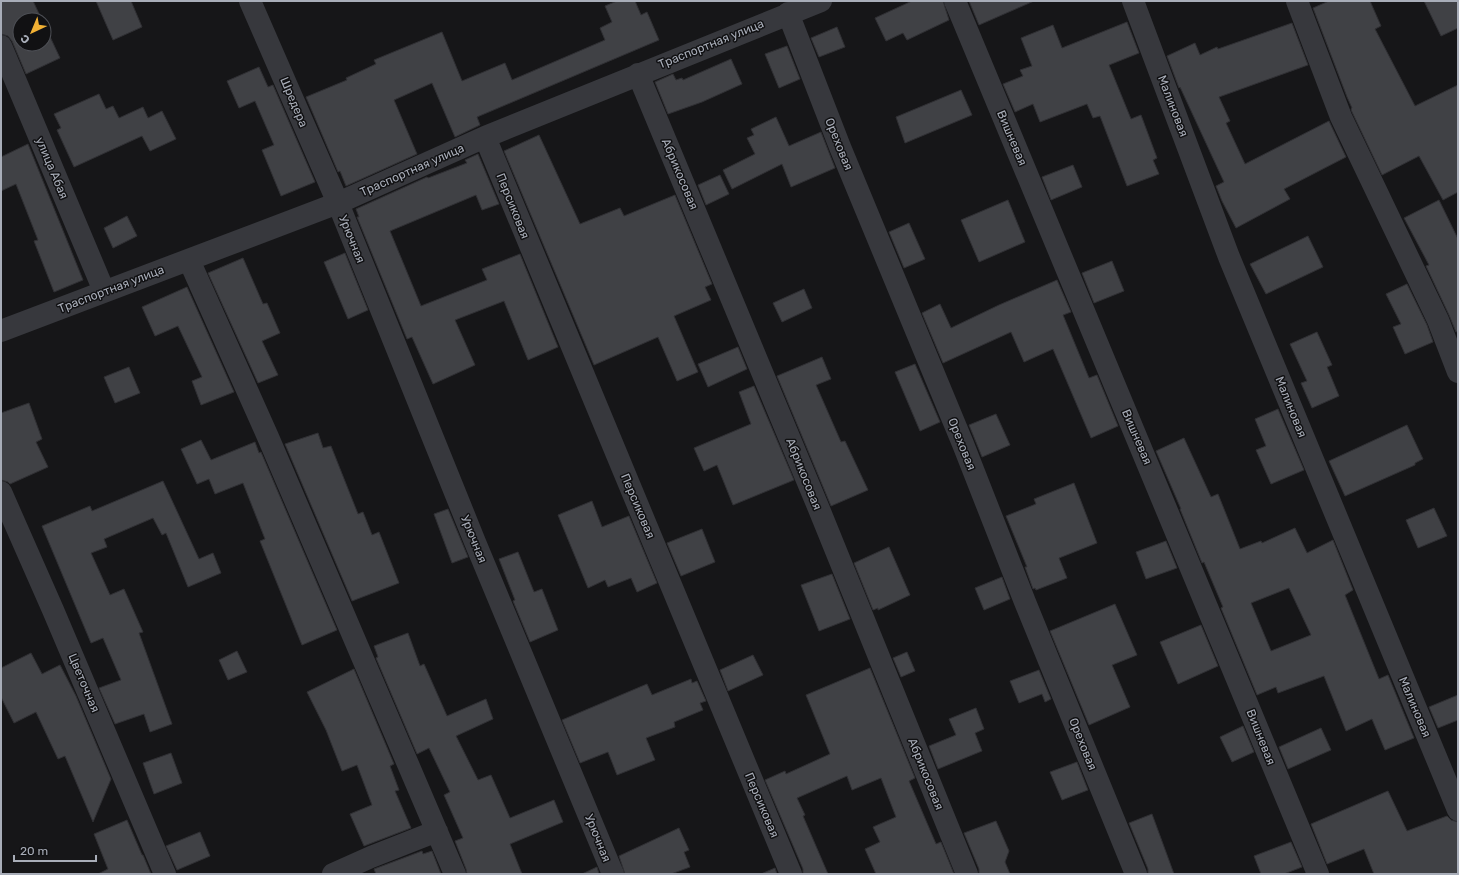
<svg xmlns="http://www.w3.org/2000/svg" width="1459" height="875" font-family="Rubik,sans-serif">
	<rect width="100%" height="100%" fill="#161618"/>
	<path fill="#404145" stroke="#303034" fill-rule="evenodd" d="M1,1H33L42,20H20V44H44V24L60,58L26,74L12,41L8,36L1,34Z
		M96,1H131L142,27L113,40Z
		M617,1H635L641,15L647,12L659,40L477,117L480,125L455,137L432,83L394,100L417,154L346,186L340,171L338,172L306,97L347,80L346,78L376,64L374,60L442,32L462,81L505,63L512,80L605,40L600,28L612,22L605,6Z
		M912,1H943L949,20L907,40L903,33L886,41L875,18Z
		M969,1H1034L979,25Z
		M1329,1H1370L1381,26L1375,29L1415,106L1458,85V192L1443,200L1419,156L1382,175L1352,112L1351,109L1352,108L1347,97L1313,8Z
		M1424,1H1458V28L1441,36Z
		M1127,22L1139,53L1109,65L1131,119L1141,115L1157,158L1153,160L1159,174L1127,186L1100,116L1093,118L1087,104L1040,122L1033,104L1015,112L1003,84L1023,76L1020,70L1032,66L1021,38L1053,25L1062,48Z
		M1292,23L1308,65L1219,97L1230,121L1226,123L1245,164L1329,121L1346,157L1284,189L1290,199L1236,228L1222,201L1216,186L1224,182L1180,87L1179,88L1167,56L1195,43L1200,55L1217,47L1218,49Z
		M837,27L845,47L819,57L811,38Z
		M787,46L800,79L779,88L765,54Z
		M731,59L742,84L702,102L668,114L655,82L673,74L676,80L682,78L683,80Z
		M259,67L268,87L273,85L315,182L281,196L262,150L274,145L255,101L239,108L227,81Z
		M961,90L972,115L905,143L896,117Z
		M99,94L106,109L113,106L119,118L143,107L148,118L162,111L176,139L150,151L142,136L74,167L57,130L61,128L54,114Z
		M776,117L789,146L821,132L835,168L791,187L782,164L732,189L723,170L755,154L747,138L754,135L751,129Z
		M539,135L580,224L620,208L624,216L675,195L712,284L705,287L711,300L674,316L698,372L677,381L658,337L594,365L504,151Z
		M28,144L83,280L54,292L34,241L38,240L16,184L1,191V157Z
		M478,154L499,204L482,210L476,195L390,231L421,306L487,280L482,269L520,254L558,347L528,360L504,301L455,320L475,365L433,384L412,337L407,339L357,217H359L356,209L427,177L428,178L467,163L465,160Z
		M1073,165L1082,187L1051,200L1042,177Z
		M720,175L729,194L706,205L698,185Z
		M1008,200L1025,242L979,262L961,220Z
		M1439,200L1458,239V331L1456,332L1449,315L1426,266L1429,265L1404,218Z
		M127,216L137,236L113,248L104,228Z
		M909,223L925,259L904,268L889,232Z
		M1308,236L1323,267L1266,294L1250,264Z
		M345,253L368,310L348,319L324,262Z
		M243,258L263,304L267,303L280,333L262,341L278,375L258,383L208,273Z
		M1112,261L1124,291L1094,303L1082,273Z
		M1057,280L1071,312L1063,315L1089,378L1097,375L1118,426L1091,438L1053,349L1024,362L1011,332L943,363L922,313L940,304L951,328L999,305Z
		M1407,284L1427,325L1433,342L1405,354L1393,327L1401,324L1386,294Z
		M187,287L234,392L201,405L192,381L202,377L178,326L155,336L142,307Z
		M804,289L812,308L782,322L773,303Z
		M1317,332L1332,365L1327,367L1339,396L1312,408L1301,383L1307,381L1290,344Z
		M738,347L747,369L708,387L698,364Z
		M822,357L831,379L816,385L841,442L845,441L868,490L831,506L777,376Z
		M915,364L940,422L920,431L895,372Z
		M129,367L140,393L115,403L104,377Z
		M754,386L794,480L733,505L717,465L704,471L694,448L751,424L739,392Z
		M29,403L42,439L36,442L48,467L10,484L8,482L1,480V413Z
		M1278,409L1304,470L1271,484L1256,450L1266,446L1255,419Z
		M996,414L1010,445L982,457L969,425Z
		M1407,425L1423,459L1415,463V465L1345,496L1329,461Z
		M318,433L323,448L331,446L358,514L363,512L372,535L379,532L399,583L352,601L285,444Z
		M1184,438L1211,497L1218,494L1240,549L1261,541L1262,543L1295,528L1307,553L1333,540L1353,590L1345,595L1379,679L1388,675L1414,738L1385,750L1372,719L1346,731L1324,676L1278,693L1276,687L1257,695L1221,608L1223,607L1204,562L1202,563L1180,509H1181L1156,451ZM1289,588L1311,635L1271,651L1251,603Z
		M201,440L211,460L255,442L259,453L261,452L337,630L302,645L260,541L265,539L243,483L215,494L209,479L197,484L181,449Z
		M163,481L199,559L213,553L221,573L188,587L166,533L162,535L153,518L104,539L107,547L91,553L110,595L124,589L143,632L139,633L172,724L150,732L144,714L115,724L99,688L121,680L103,638L91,643L42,526L90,506L92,511Z
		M1074,483L1097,543L1059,558L1067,578L1036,590L1035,588L1033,589L1025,567H1027L1006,516L1036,504L1034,499Z
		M592,501L602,527L629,516L657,583L637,592L631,578L608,587L605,580L588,588L558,515Z
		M1434,508L1447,536L1418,548L1406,520Z
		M448,509L468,557L452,563L434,514Z
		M702,529L715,562L681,576L667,543Z
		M1166,541L1177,568L1146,579L1136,552Z
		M889,547L910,595L878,610V608L873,610L854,563Z
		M518,552L534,592L542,589L558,630L530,642L513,601L515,600L499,559Z
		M832,574L850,619L819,631L801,585Z
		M1002,577L1010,599L984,610L975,588Z
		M1115,604L1137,655L1112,665L1130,707L1089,725L1050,631Z
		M1201,625L1218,666L1178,684L1160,642Z
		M408,633L420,666L424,664L447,716L486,699L493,719L456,736L478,780L491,775L510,818L554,800L563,822L510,844L522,874H467L466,869L455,841L463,838L444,795L450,792L429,748L417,754L376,658L378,657L374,646Z
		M237,651L247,672L228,680L219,660Z
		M907,652L915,671L901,677L893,658Z
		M31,653L42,674L60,665L76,696L111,779L93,822L65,756L58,759L36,712L14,723L1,697V668Z
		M753,655L763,675L728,691L720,670Z
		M870,668L915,778L909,781L936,844L941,842L954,874H876L865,849L880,842L873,827L896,817L881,778L852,790L847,776L797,798L805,815L803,816L828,874H803V869L765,780L785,771L786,774L830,754L806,695Z
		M354,669L394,764L390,766L399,790L395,791L411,828L364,846L350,814L372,805L357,765L342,771L326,730L307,692Z
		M1039,670L1051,699L1045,702L1042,694L1019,703L1010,681Z
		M691,679L692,683L697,681L706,701L700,703L703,710L674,722L675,727L646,738L655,760L617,775L608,752L580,763L562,720L647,684L652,695Z
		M1458,695V720L1438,728L1429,707Z
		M976,708L984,729L975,733L982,751L938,769L929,746L956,735L949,719Z
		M1243,726L1254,752L1232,762L1220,737Z
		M1321,728L1331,750L1288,769L1279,747Z
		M171,753L182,783L154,794L143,763Z
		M1077,762L1088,790L1062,800L1050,772Z
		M1388,791L1407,831L1447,816L1451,820L1458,822V874H1374L1364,849L1327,864L1311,824Z
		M1152,814L1174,874H1148V869L1129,823Z
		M127,820L142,855H143L151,874H98L108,869L94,834Z
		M996,821L1009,851L1005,862L1010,874H979V869L964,833Z
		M679,828L689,850L684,852L690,867L671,874H625L619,856Z
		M200,832L210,856L177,870L166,846Z
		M1291,842L1302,867L1284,874H1261L1254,856Z
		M422,851L423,854L432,851L441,874H376L374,869Z
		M597,867L599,874H582Z
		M775,868L777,874H761Z"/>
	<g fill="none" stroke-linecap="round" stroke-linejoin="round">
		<path stroke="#37383d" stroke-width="22" d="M250,1L338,203L475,542L613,874
			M955,1L1318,874
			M1133,1L1229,257L1458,810
			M1297,1L1341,117L1438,320L1458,372
			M788,13L840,147L963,444L1025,602L1136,874
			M1,46L104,291
			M638,74L819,509L967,874
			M485,137L791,874
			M189,260L268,437L455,874
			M1,331L338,203L485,137L821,1
			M1,492L53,610L165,874
			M333,874L371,857L437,831"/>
	</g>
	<g text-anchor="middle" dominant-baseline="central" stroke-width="3" stroke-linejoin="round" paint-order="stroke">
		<g font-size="12" fill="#a8adb8" stroke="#111113">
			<text transform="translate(711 44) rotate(-22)">Траспортная улица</text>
			<text transform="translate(294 102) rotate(67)">Шредера</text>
			<text transform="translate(1173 106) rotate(69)">Малиновая</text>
			<text transform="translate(1012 138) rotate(67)">Вишневая</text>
			<text transform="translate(839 144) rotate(68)">Ореховая</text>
			<text transform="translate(52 168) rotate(67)">улица Абая</text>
			<text transform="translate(412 170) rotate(-24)">Траспортная улица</text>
			<text transform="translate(680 174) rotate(67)">Абрикосовая</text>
			<text transform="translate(513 206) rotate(68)">Персиковая</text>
			<text transform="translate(352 239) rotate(68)">Урючная</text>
			<text transform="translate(111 289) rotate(-21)">Траспортная улица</text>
			<text transform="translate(1291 407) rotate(68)">Малиновая</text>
			<text transform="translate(1137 437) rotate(67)">Вишневая</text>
			<text transform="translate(962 444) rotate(68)">Ореховая</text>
			<text transform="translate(804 474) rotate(68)">Абрикосовая</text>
			<text transform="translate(638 506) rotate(67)">Персиковая</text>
			<text transform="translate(474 539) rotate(68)">Урючная</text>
			<text transform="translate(84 683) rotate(67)">Цветочная</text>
			<text transform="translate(1415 707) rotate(67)">Малиновая</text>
			<text transform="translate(1261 737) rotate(68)">Вишневая</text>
			<text transform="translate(1083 744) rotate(68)">Ореховая</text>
			<text transform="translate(926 774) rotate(68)">Абрикосовая</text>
			<text transform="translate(762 805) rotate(67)">Персиковая</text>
			<text transform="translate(598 838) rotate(68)">Урючная</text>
		</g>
	</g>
	<rect width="1459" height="875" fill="none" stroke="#a8adb8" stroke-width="4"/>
	<g transform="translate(32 32) rotate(224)"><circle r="19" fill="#111113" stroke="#4d4f55"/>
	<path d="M0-3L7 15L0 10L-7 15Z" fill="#f2b134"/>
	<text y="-6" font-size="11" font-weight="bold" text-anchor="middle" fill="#a8adb8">С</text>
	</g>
	<path d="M14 855v6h82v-6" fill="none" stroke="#a8adb8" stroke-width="2"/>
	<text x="20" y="855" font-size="12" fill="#a8adb8" stroke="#111113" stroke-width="3" paint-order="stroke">20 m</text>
</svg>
